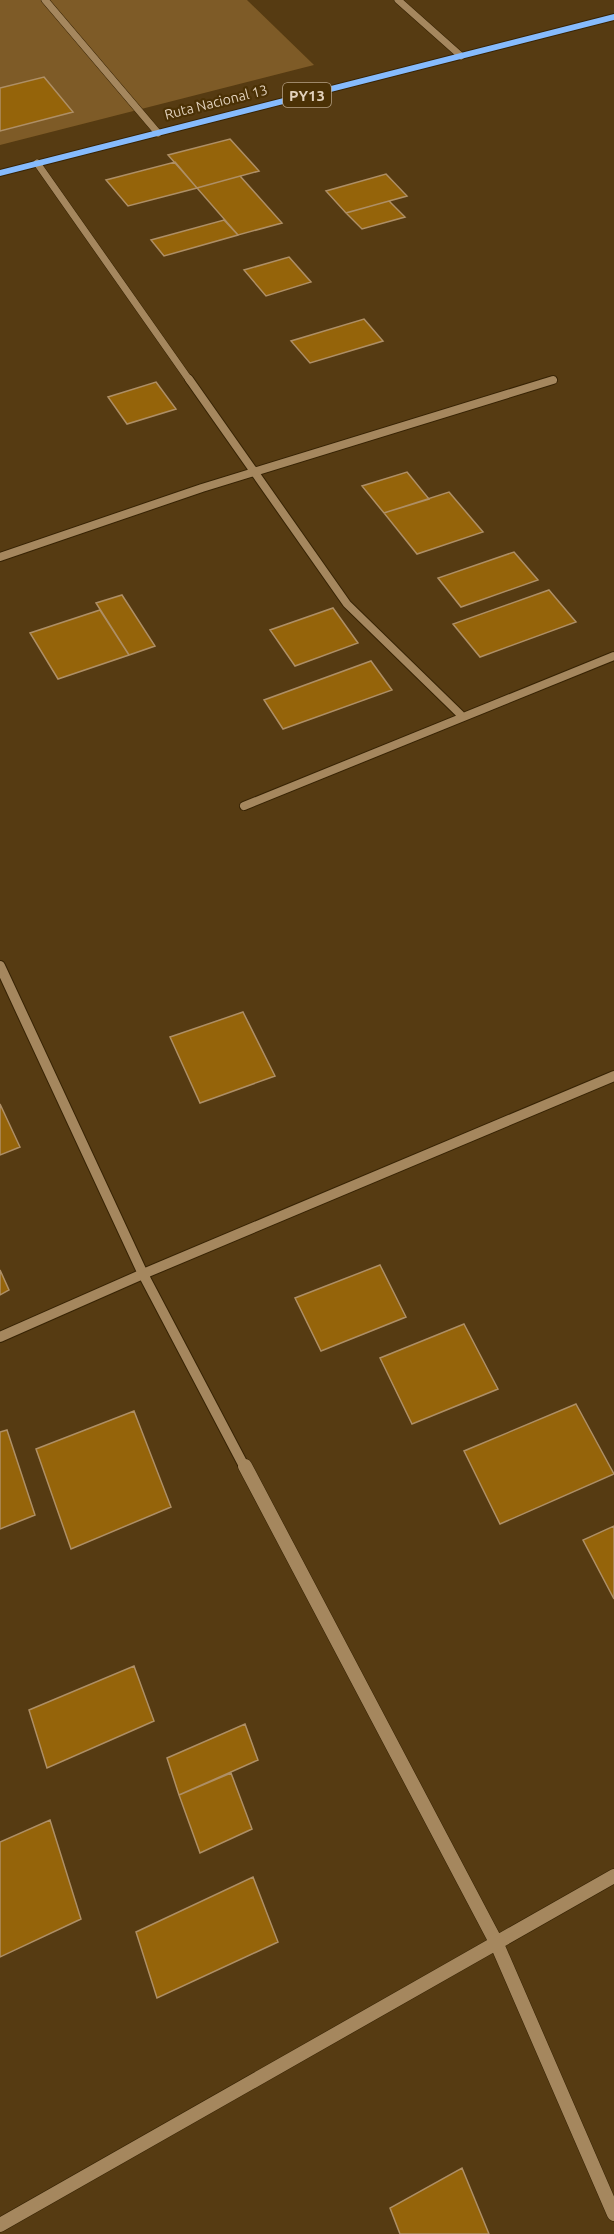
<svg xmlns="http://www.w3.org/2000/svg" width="614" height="2234" font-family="Ubuntu,sans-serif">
	<rect width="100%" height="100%" fill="#563b12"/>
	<path fill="#7e5b27" d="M0,0H247L314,65L0,145Z"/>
	<path fill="#95640a" stroke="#ae8f66" stroke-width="1.5" d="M44,77L73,112L0,131V88Z
		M230,139L259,171L197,188L168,155Z
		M175,162L197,188L128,206L106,180Z
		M386,174L407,196L346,213L326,191Z
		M240,176L282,223L238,235L197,188Z
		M389,201L405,217L362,229L346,213Z
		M224,220L238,235L164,256L151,240Z
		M289,257L311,282L266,296L244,270Z
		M364,319L383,341L310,363L291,341Z
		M156,382L176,409L127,424L108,397Z
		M407,472L429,499L384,513L362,486Z
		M449,492L483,532L417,554L384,513Z
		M514,552L538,580L461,607L438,578Z
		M549,590L576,622L480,657L453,624Z
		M122,595L155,646L129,655L96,603Z
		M333,608L358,643L295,666L270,630Z
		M100,610L129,655L58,679L30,633Z
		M371,661L392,690L283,729L264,700Z
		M243,1012L275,1076L200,1103L170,1037Z
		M0,1104L20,1147L0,1155Z
		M380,1265L406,1317L321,1351L295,1298Z
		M0,1270L9,1290L0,1295Z
		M464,1324L498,1389L412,1424L380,1358Z
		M576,1404L614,1474L500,1524L464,1451Z
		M134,1411L171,1507L71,1549L36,1449Z
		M7,1430L35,1515L0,1529V1432Z
		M614,1526V1599L583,1540Z
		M134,1666L154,1721L47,1768L29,1710Z
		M245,1724L258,1760L179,1795L167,1758Z
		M231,1773L252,1829L200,1853L179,1795Z
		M50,1820L81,1919L0,1957V1842Z
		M253,1877L278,1942L157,1998L136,1932Z
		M462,2168L489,2234H400L390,2208Z"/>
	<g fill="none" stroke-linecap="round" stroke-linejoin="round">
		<defs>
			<path id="minor-far3" d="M45,0L158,133
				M398,0L461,56
				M37,163L190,381"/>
			<path id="minor-far2" d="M189,379L347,604L463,717
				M0,557L202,488L553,380
				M244,806L614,656"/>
			<path id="minor-far1" d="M0,966L143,1274L245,1468
				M0,1337L143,1274L614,1076"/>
			<path id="minor" d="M245,1466L496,1942L614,2214
				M0,2225L614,1876"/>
			<path id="highway" d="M614,14V20L0,176V170Z"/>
		</defs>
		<use href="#minor-far3" stroke="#372304" stroke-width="8"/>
		<use href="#minor-far2" stroke="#372304" stroke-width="10"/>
		<use href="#minor-far1" stroke="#372304" stroke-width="12"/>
		<use href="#minor" stroke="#372304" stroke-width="15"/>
		<use href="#highway" stroke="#372304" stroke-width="2"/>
		<use href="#minor-far3" stroke="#a5875e" stroke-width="7"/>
		<use href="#minor-far2" stroke="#a5875e" stroke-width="8"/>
		<use href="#minor-far1" stroke="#a5875e" stroke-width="10"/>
		<use href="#minor" stroke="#a5875e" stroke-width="14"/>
		<use href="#highway" fill="#86bbfd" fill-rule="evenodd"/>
	</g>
	<g text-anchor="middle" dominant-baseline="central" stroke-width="4.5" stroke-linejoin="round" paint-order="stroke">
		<g font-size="14" fill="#e2d1bc" stroke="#4b3105">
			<text transform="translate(216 102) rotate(-14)">Ruta Nacional 13</text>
		</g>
		<rect fill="#4b3105" stroke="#b5a185" stroke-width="1.5" x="283" y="83" width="48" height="24" rx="4.5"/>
		<g font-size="15" font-weight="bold" fill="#e2d1bc">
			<text x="307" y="95">PY13</text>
		</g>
	</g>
</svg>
